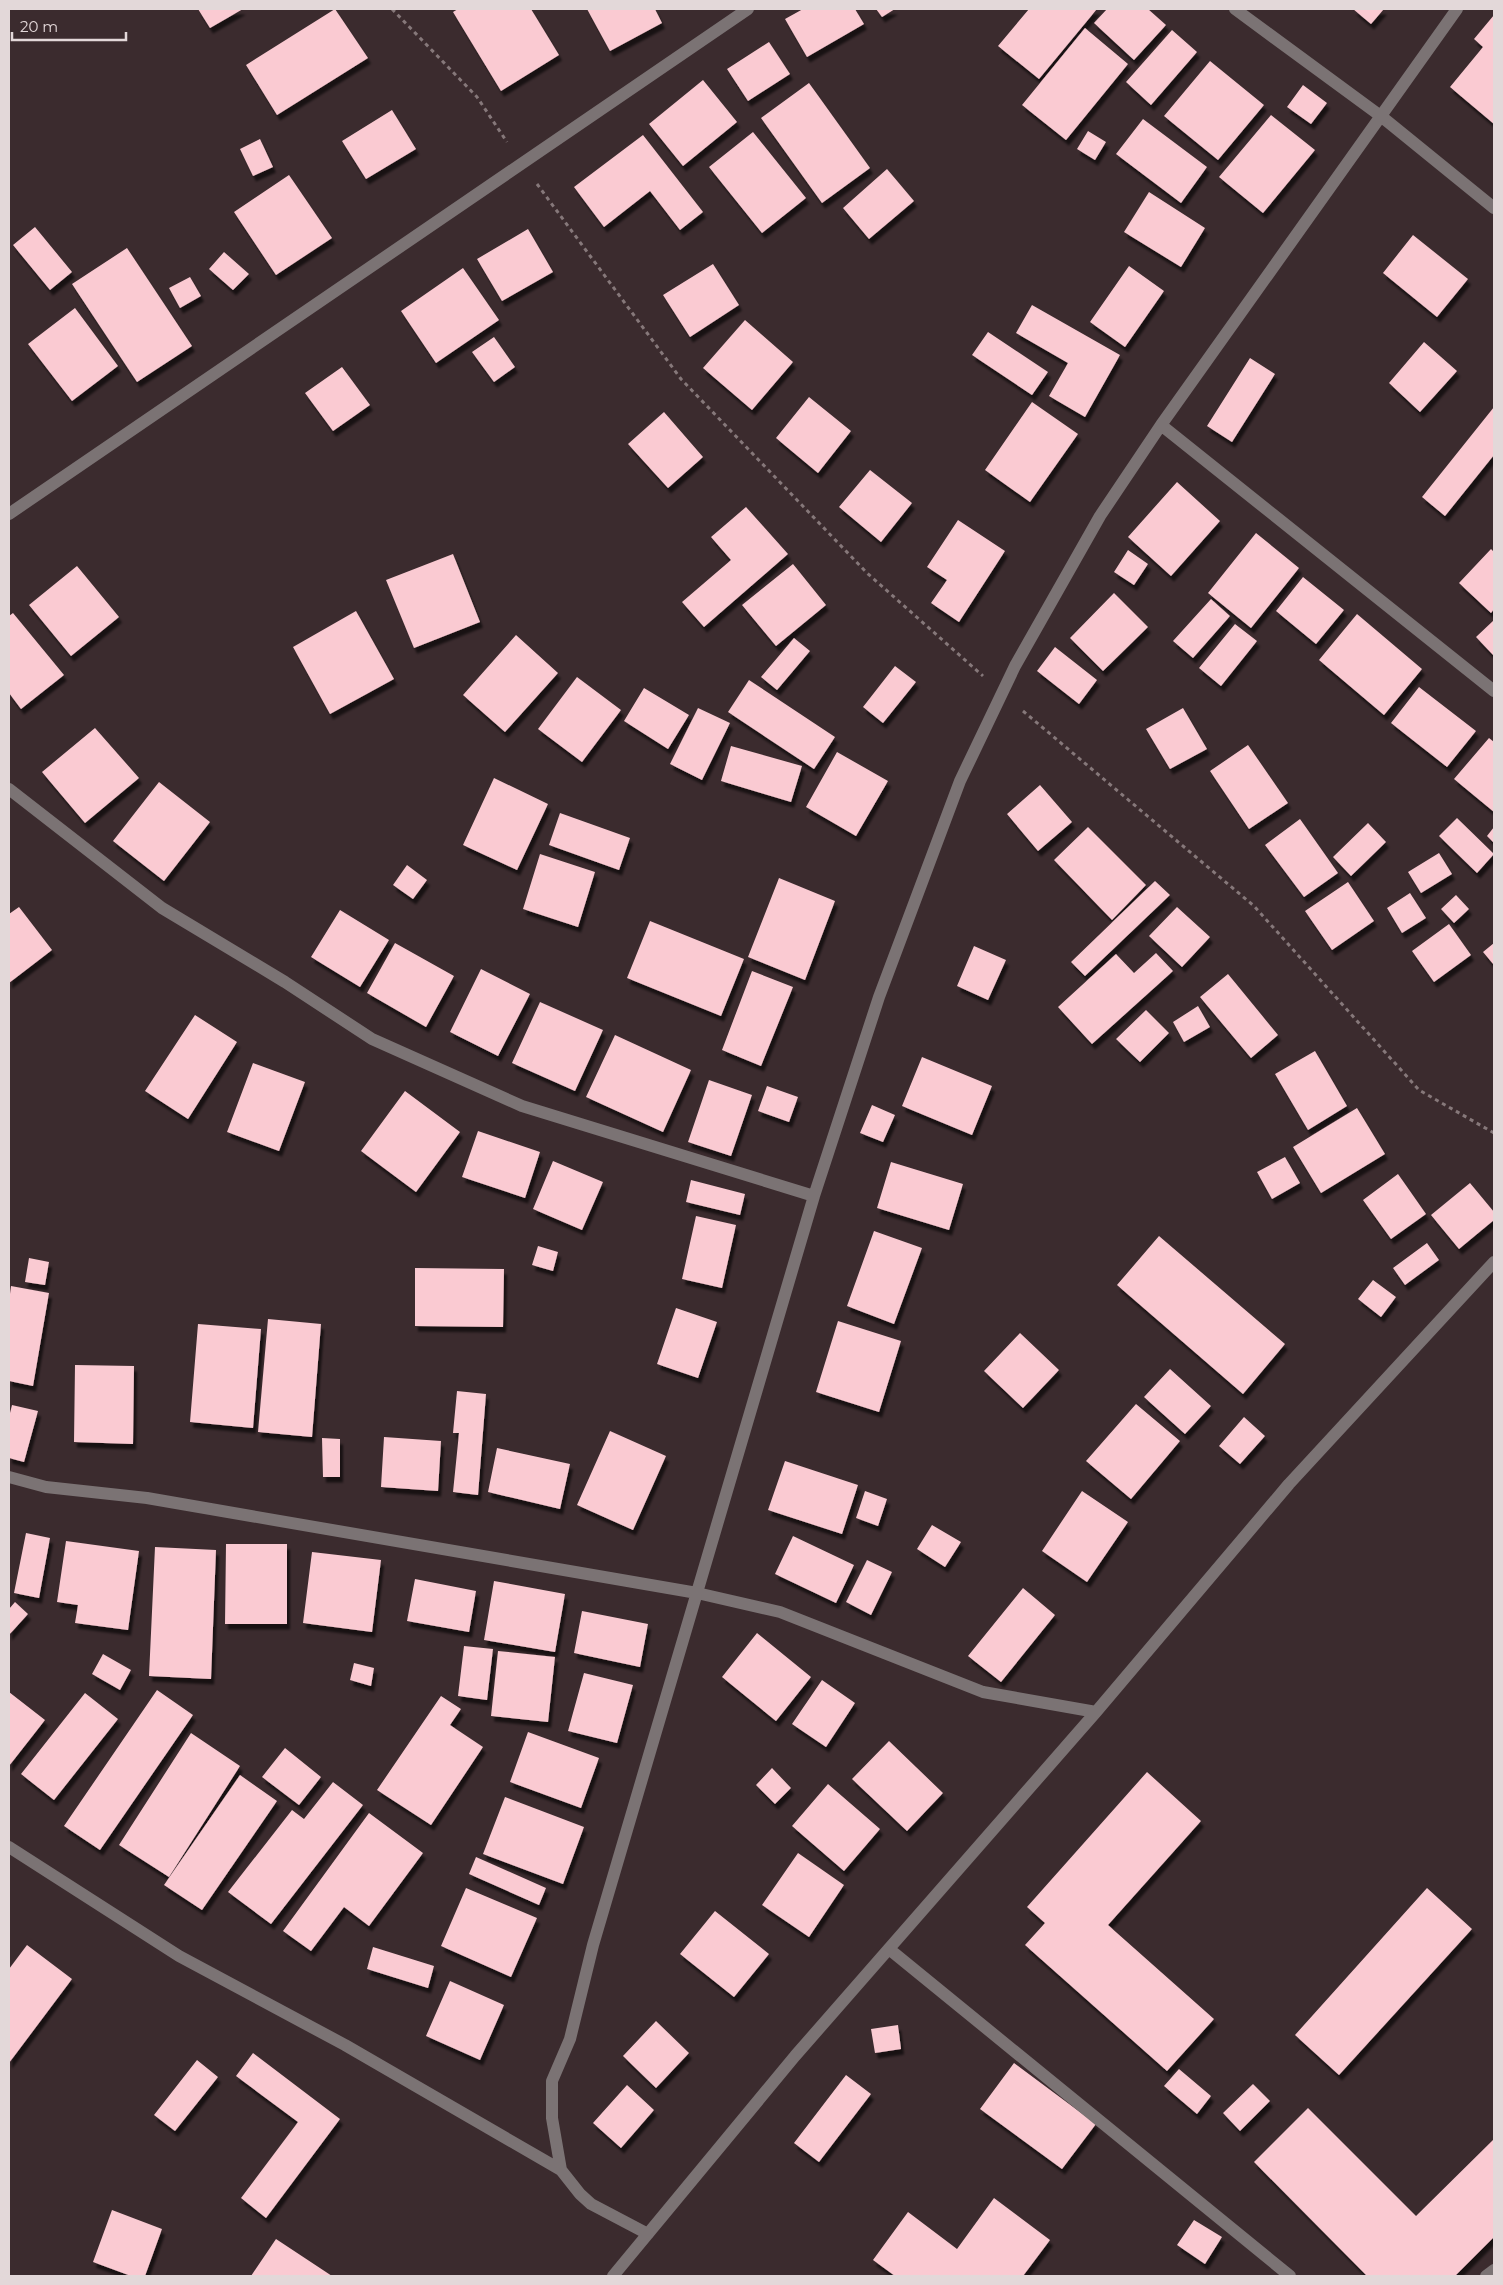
<svg xmlns="http://www.w3.org/2000/svg" width="1503" height="2285" font-family="Montserrat,sans-serif">
	<defs>
		<filter id="shadow"><feDropShadow dx="3" dy="5.5" stdDeviation="1" flood-color="#0009"/></filter>
	</defs>
	<rect width="100%" height="100%" fill="#3b2b2e"/>
	<path fill="#facad2" filter="url(#shadow)" d="M198,9H243L210,28Z
		M335,9L368,58L277,115L246,65Z
		M458,9H531L559,55L501,91L453,12Z
		M587,9H655L662,23L610,51Z
		M803,9H855L864,24L807,57L785,19Z
		M876,9H895L882,17Z
		M1029,9H1097L1039,79L998,46Z
		M1107,9H1148L1166,25L1134,60L1094,23Z
		M1353,9H1384L1371,24Z
		M1494,15V124L1450,87L1483,47L1474,39Z
		M1085,28L1128,64L1066,140L1022,105Z
		M1172,30L1197,52L1151,105L1126,82Z
		M769,42L790,74L748,101L727,69Z
		M1210,61L1264,105L1218,160L1164,116Z
		M703,80L737,122L683,166L649,124Z
		M809,83L870,168L822,203L761,118Z
		M1303,85L1327,103L1311,124L1287,107Z
		M392,110L416,149L366,179L342,141Z
		M1271,115L1315,150L1263,213L1219,177Z
		M1143,119L1207,167L1181,203L1116,154Z
		M1088,131L1106,142L1095,160L1077,149Z
		M753,132L806,198L762,233L709,167Z
		M643,135L703,212L680,230L650,191L604,227L574,187Z
		M260,139L273,167L253,176L240,149Z
		M887,169L914,201L869,239L843,208Z
		M289,175L332,238L276,275L234,212Z
		M1149,192L1205,228L1181,267L1124,232Z
		M35,227L72,272L50,290L13,245Z
		M528,229L553,272L502,301L477,259Z
		M1413,235L1468,279L1437,317L1383,273Z
		M127,248L192,346L137,382L72,284Z
		M224,252L249,274L233,290L209,269Z
		M713,264L739,305L690,337L663,295Z
		M1129,266L1164,291L1125,347L1090,322Z
		M463,268L499,320L436,363L401,311Z
		M190,277L201,296L180,308L169,288Z
		M1032,305L1120,355L1085,417L1049,396L1068,363L1016,333Z
		M75,308L118,366L72,401L28,344Z
		M745,320L793,362L752,410L703,368Z
		M988,332L1048,372L1032,395L972,355Z
		M494,337L515,367L494,382L472,352Z
		M1424,342L1457,371L1420,412L1389,383Z
		M1250,358L1275,374L1232,442L1207,426Z
		M342,367L370,405L333,431L305,393Z
		M809,397L851,431L818,473L776,438Z
		M1032,402L1078,434L1030,502L985,470Z
		M1494,407V455L1445,516L1422,497Z
		M664,412L703,457L668,488L628,444Z
		M870,470L912,503L881,542L839,507Z
		M1177,482L1220,521L1171,576L1128,537Z
		M746,507L788,554L704,627L682,602L731,560L711,537Z
		M958,520L1005,551L959,622L931,603L947,580L927,567Z
		M1256,533L1299,568L1251,628L1208,593Z
		M1491,549L1494,552V609L1491,613L1459,583Z
		M1128,550L1148,564L1134,585L1114,572Z
		M453,554L480,622L414,648L386,580Z
		M793,564L826,605L776,646L742,605Z
		M77,566L119,617L71,656L29,605Z
		M1303,577L1344,610L1316,644L1276,611Z
		M1114,593L1148,627L1103,671L1070,638Z
		M1211,599L1230,616L1193,658L1173,641Z
		M356,611L394,679L330,714L293,647Z
		M13,613L64,675L21,709L9,693V616Z
		M1357,614L1422,669L1384,715L1319,660Z
		M1494,620V656L1476,637Z
		M1235,624L1257,641L1221,686L1199,668Z
		M516,635L558,673L505,732L463,695Z
		M794,638L810,651L777,690L761,677Z
		M1055,647L1097,680L1079,704L1037,671Z
		M895,666L916,682L883,723L863,707Z
		M577,677L621,710L582,762L538,729Z
		M749,680L835,737L814,769L728,712Z
		M1419,687L1476,731L1447,767L1391,723Z
		M644,688L689,715L668,749L624,721Z
		M698,708L730,723L702,780L670,764Z
		M1183,708L1207,749L1170,769L1146,729Z
		M95,728L139,778L85,823L42,772Z
		M1489,738L1494,742V812L1454,779Z
		M1248,745L1288,803L1249,829L1210,771Z
		M731,746L802,766L791,802L721,781Z
		M837,752L888,781L856,836L806,807Z
		M494,778L548,804L517,870L463,845Z
		M159,782L210,822L164,881L113,841Z
		M1040,785L1072,822L1038,851L1007,814Z
		M560,813L630,838L619,870L549,845Z
		M1457,818L1494,854L1477,873L1439,836Z
		M1300,819L1338,873L1304,897L1265,845Z
		M1368,823L1386,842L1351,876L1333,857Z
		M1088,827L1146,885L1112,920L1054,860Z
		M1494,827V843L1487,836Z
		M1439,853L1452,874L1421,893L1408,872Z
		M540,854L595,872L578,927L523,909Z
		M407,865L427,880L413,899L393,885Z
		M779,878L835,901L805,980L748,957Z
		M1155,881L1170,895L1085,976L1071,962Z
		M1348,882L1374,921L1332,950L1305,911Z
		M1410,893L1426,918L1402,933L1387,908Z
		M1456,895L1469,909L1454,923L1441,909Z
		M19,907L52,950L9,983V914Z
		M1177,907L1210,937L1182,967L1149,936Z
		M340,910L389,940L360,987L311,957Z
		M650,921L744,959L721,1016L627,978Z
		M1449,924L1471,955L1434,982L1412,951Z
		M395,943L454,976L426,1027L367,993Z
		M1494,943V965L1483,952Z
		M974,946L1006,960L988,1000L957,986Z
		M1156,953L1173,971L1092,1044L1058,1007L1116,954L1134,973Z
		M481,969L530,994L498,1056L450,1032Z
		M752,971L793,987L761,1066L722,1050Z
		M1228,974L1278,1035L1251,1058L1200,997Z
		M540,1002L603,1030L575,1091L512,1063Z
		M1198,1006L1210,1027L1184,1042L1173,1022Z
		M1146,1010L1169,1033L1140,1062L1116,1039Z
		M195,1015L237,1042L188,1119L145,1091Z
		M615,1035L691,1070L663,1132L586,1097Z
		M1315,1051L1347,1106L1308,1130L1275,1074Z
		M922,1057L992,1086L972,1135L902,1106Z
		M253,1063L305,1082L279,1151L227,1132Z
		M709,1080L752,1095L731,1156L688,1142Z
		M767,1086L798,1097L789,1122L758,1111Z
		M405,1091L460,1132L416,1192L361,1151Z
		M872,1105L895,1115L883,1142L860,1133Z
		M1357,1108L1385,1154L1321,1193L1293,1147Z
		M478,1131L540,1152L525,1198L462,1177Z
		M1285,1157L1300,1183L1272,1199L1257,1172Z
		M553,1161L603,1182L582,1230L533,1209Z
		M891,1162L963,1184L949,1230L877,1208Z
		M1398,1174L1426,1214L1391,1239L1363,1200Z
		M691,1180L745,1194L740,1215L686,1202Z
		M1470,1183L1494,1212V1220L1459,1249L1431,1215Z
		M696,1216L736,1225L722,1288L682,1279Z
		M874,1231L922,1248L894,1324L847,1306Z
		M1159,1236L1285,1344L1243,1394L1117,1285Z
		M1427,1243L1439,1260L1405,1285L1393,1268Z
		M538,1246L558,1252L553,1271L532,1265Z
		M29,1258L49,1262L45,1285L25,1282Z
		M415,1268L504,1269L503,1327L415,1326Z
		M1373,1280L1396,1297L1381,1317L1358,1299Z
		M11,1286L49,1293L33,1386L9,1381V1302Z
		M676,1308L717,1322L698,1378L657,1364Z
		M268,1319L321,1324L312,1437L258,1432Z
		M838,1321L901,1341L879,1412L816,1392Z
		M198,1324L261,1329L253,1428L190,1422Z
		M1020,1333L1059,1370L1023,1408L984,1371Z
		M75,1365L134,1366L133,1444L74,1442Z
		M1170,1369L1211,1406L1185,1434L1144,1397Z
		M457,1391L486,1394L478,1495L453,1492L459,1433H453Z
		M1136,1404L1180,1441L1131,1499L1086,1461Z
		M12,1405L38,1411L24,1462L9,1458V1417Z
		M1244,1417L1265,1436L1240,1464L1219,1446Z
		M610,1431L666,1456L633,1530L577,1505Z
		M384,1437L441,1441L438,1491L381,1487Z
		M322,1438L340,1439V1477H323Z
		M497,1448L570,1464L560,1509L488,1492Z
		M785,1461L858,1485L842,1534L768,1510Z
		M865,1491L887,1499L878,1526L856,1518Z
		M1082,1491L1128,1522L1087,1582L1042,1551Z
		M932,1525L961,1542L945,1567L917,1549Z
		M26,1533L50,1538L39,1598L14,1593Z
		M793,1536L854,1565L836,1603L775,1574Z
		M66,1541L139,1551L128,1630L75,1623L78,1605L57,1602Z
		M226,1544H287V1624H225Z
		M155,1547L216,1550L211,1679L149,1676Z
		M312,1552L381,1560L372,1632L303,1623Z
		M867,1560L892,1572L871,1615L846,1602Z
		M415,1579L476,1591L469,1632L407,1621Z
		M494,1581L565,1594L555,1652L484,1640Z
		M1023,1588L1055,1615L1001,1682L968,1656Z
		M15,1602L28,1614L9,1635V1609Z
		M582,1611L648,1624L640,1667L574,1653Z
		M757,1633L811,1677L776,1721L722,1677Z
		M464,1646L493,1649L487,1700L458,1696Z
		M498,1651L555,1657L548,1722L491,1716Z
		M103,1654L131,1670L120,1690L92,1674Z
		M354,1663L374,1668L371,1686L350,1680Z
		M584,1673L633,1685L617,1743L568,1731Z
		M822,1680L855,1703L826,1747L792,1724Z
		M157,1690L193,1715L100,1850L64,1826Z
		M9,1692L45,1720L9,1766Z
		M85,1693L118,1719L54,1800L21,1774Z
		M441,1696L461,1709L450,1725L483,1747L431,1825L377,1790Z
		M528,1732L599,1758L581,1808L510,1782Z
		M191,1733L240,1766L169,1877L119,1845Z
		M889,1741L943,1793L907,1831L852,1779Z
		M285,1748L321,1777L299,1805L262,1777Z
		M772,1768L791,1788L775,1804L756,1785Z
		M1147,1772L1201,1821L1108,1925L1214,2019L1167,2071L1025,1945L1045,1923L1027,1907Z
		M240,1775L277,1801L202,1910L164,1885Z
		M333,1782L363,1805L271,1924L228,1892L292,1810L304,1819Z
		M828,1784L880,1829L844,1871L792,1826Z
		M505,1797L584,1827L563,1884L483,1854Z
		M369,1813L423,1853L369,1926L344,1907L311,1951L283,1931Z
		M798,1853L844,1885L809,1937L762,1905Z
		M476,1857L546,1888L539,1905L469,1874Z
		M466,1888L537,1918L511,1977L441,1946Z
		M1427,1888L1472,1929L1339,2075L1295,2035Z
		M715,1911L769,1954L734,1997L680,1954Z
		M27,1945L72,1979L9,2063V1969Z
		M373,1947L434,1966L428,1988L367,1969Z
		M450,1981L504,2005L480,2060L426,2036Z
		M656,2021L689,2053L656,2088L623,2056Z
		M898,2025L901,2049L875,2053L871,2029Z
		M253,2053L340,2119L266,2218L241,2198L298,2122L236,2076Z
		M197,2060L218,2077L175,2131L154,2115Z
		M1014,2063L1096,2124L1062,2169L980,2109Z
		M1179,2069L1211,2096L1197,2114L1164,2086Z
		M846,2075L871,2094L819,2162L794,2143Z
		M1253,2084L1270,2101L1240,2131L1223,2113Z
		M627,2085L654,2110L621,2148L593,2123Z
		M1308,2108L1416,2216L1494,2139V2237L1455,2276H1367L1254,2162Z
		M994,2198L1050,2240L1023,2276H895L873,2260L908,2212L957,2249Z
		M112,2210L162,2229L145,2276H131L93,2262Z
		M1194,2220L1222,2237L1205,2264L1177,2245Z
		M276,2239L332,2276H251Z"/>
	<g fill="none" stroke-linecap="round" stroke-linejoin="round">
		<path stroke="#86787a" stroke-width="3" stroke-dasharray="4 4" stroke-linecap="butt" d="M392,9L477,97L507,142
			M537,184L681,379L867,573L983,676
			M1023,711L1254,906L1419,1090L1494,1133"/>
		<path stroke="#7b7374" stroke-width="12" d="M1235,9L1382,117L1494,208
			M1161,425L1494,691
			M9,514L748,9
			M9,789L162,908L285,982L372,1039L522,1106L814,1196
			M9,1477L46,1487L147,1498L697,1593L780,1612L983,1692L1096,1712
			M9,1847L179,1956L345,2045L561,2170
			M889,1949L1290,2276
			M648,2234L591,2204L580,2194L561,2170L552,2118V2081L570,2039L593,1945L814,1196L879,997L960,781L1015,666L1100,516L1161,425L1457,9
			M613,2276L795,2056L1096,1712L1289,1484L1494,1262
			M1486,2276L1494,2270"/>
	</g>
	<rect width="1503" height="2285" fill="none" stroke="#e3d8d9" stroke-width="20"/>
	<path d="M12 32v8h114v-8" fill="none" stroke="#e3d8d9" stroke-width="2.5"/>
	<text x="20" y="32" font-size="15" fill="#e3d8d9" stroke="#3b2b2e" stroke-width="4" paint-order="stroke">20 m</text>
</svg>
